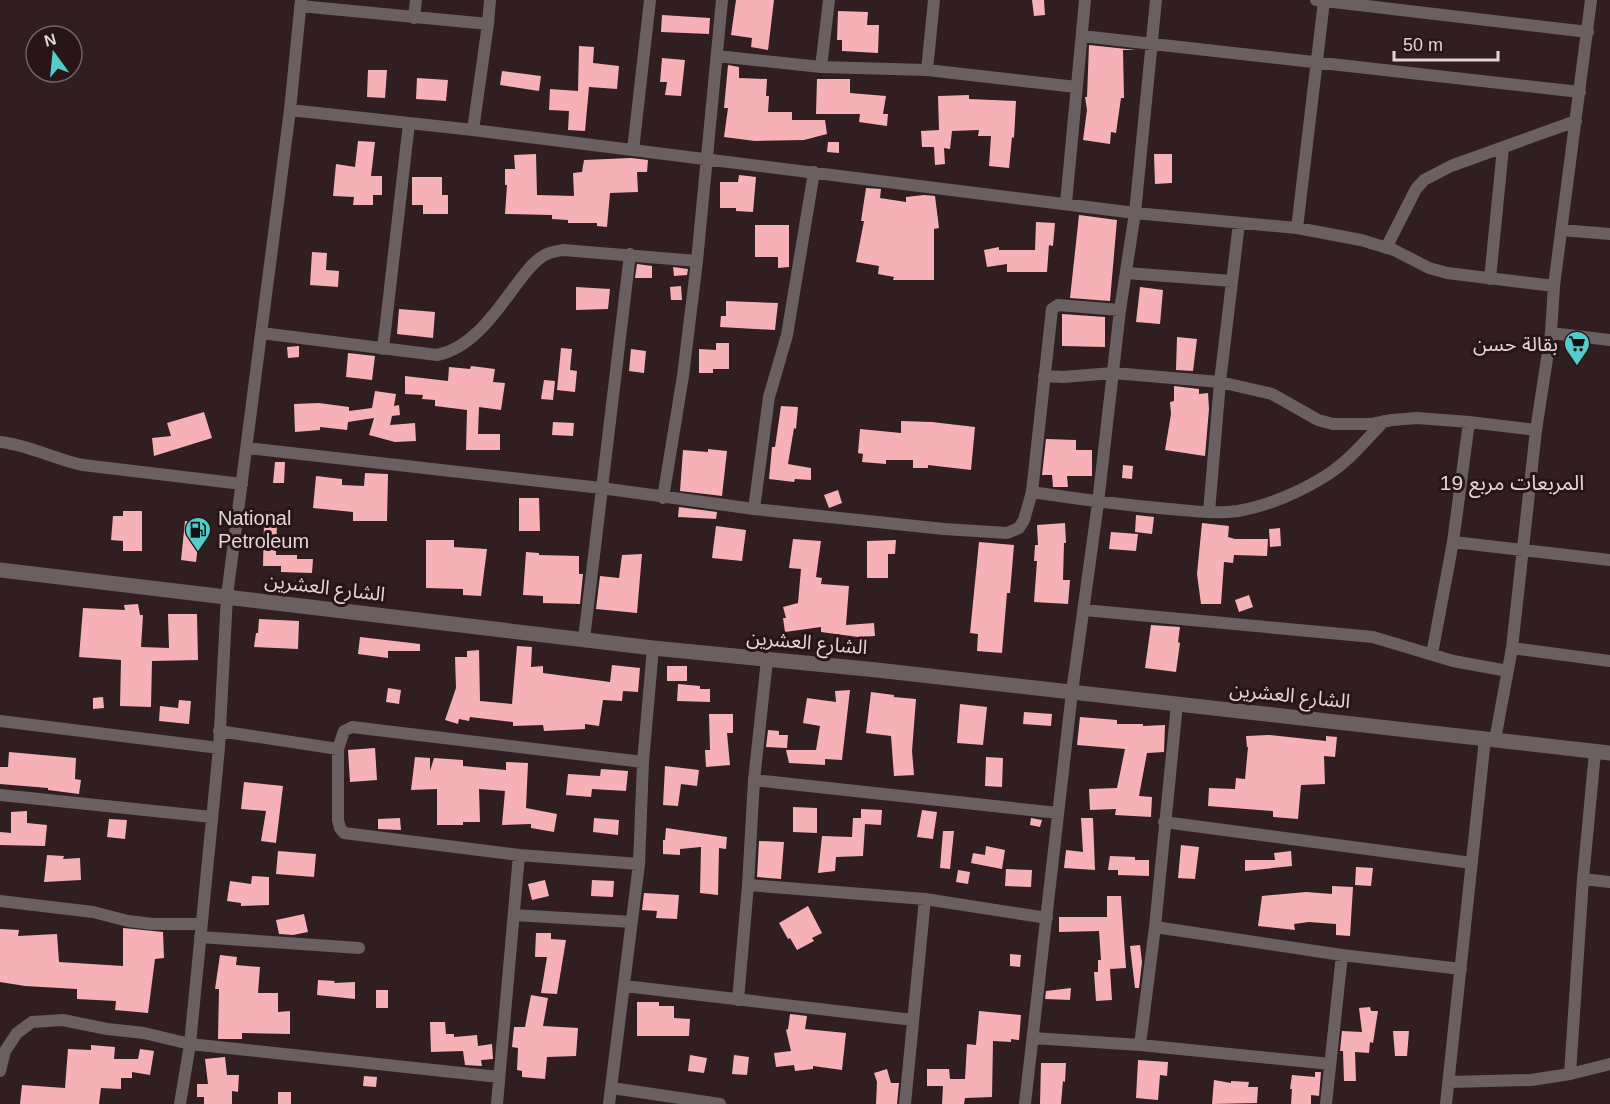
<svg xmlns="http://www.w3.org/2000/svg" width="1610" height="1104" font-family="Arial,'Noto Sans Arabic',sans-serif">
	<rect width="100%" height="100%" fill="#311e20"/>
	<path fill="#f6b1b6" d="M736,0H774L768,50L751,47L752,38L731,35Z
		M1032,0H1044L1045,15L1034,16Z
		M838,11L868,12L867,25H879L878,53L842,51V40H837Z
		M662,15L710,18L709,34L661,32Z
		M1089,45L1136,50H1123L1124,98H1121L1116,133L1111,132L1110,144L1083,140L1087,110L1085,97H1087Z
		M579,46L594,47L593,63L619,66L617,89L589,87L585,131L568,130L569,111L549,110L550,89L578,91Z
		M662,58L685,60L681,96L665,95L667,82H660Z
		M728,65L739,67V78L767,79L766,96H769L768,112H792V120H825L827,134L804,140L755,141L724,137L728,108H724Z
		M368,70H387L385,98L367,97Z
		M502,71L541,76L539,91L500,85Z
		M417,78L448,80L446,101L416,99Z
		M817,79H850V93L886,96L883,114H888L887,126L859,122L860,114H816Z
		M969,95V99L1016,101L1014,138L1012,137L1009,168L989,166L991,136H978L979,130L952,131L950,149L944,148L945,164L935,165L934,147H922L921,131L939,130L938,96Z
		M358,141L375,142L371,176H382V195H373V205H353L354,197L333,196L336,164L355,167Z
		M828,142H839V153L827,152Z
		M536,154L537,195L574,196L573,173L582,172L584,160L631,158L648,160L647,172H637L638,192L610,193L607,227L597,226V223H568V220L552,219V215L505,214L507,185H505V169H515L514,155Z
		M1154,154H1172V183L1155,184Z
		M739,175L756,177L753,212L736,211V208H720V182H738Z
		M412,177H442V195H448V214H423V205H412Z
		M866,188L881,189L880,198L906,202V197L924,195L935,196L939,228L934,229V280H893L894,277L878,274L879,266L856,262L864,221H861Z
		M1079,215L1117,220L1110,301L1070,298Z
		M1036,222L1055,223L1053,246L1049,245L1047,272H1007V264L987,267L984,250L999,247V250H1035Z
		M755,225H789V267L778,268V257H755Z
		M312,252L327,253L326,270L339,271L338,287L310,285Z
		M637,264L652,266V278H635Z
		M673,267L688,269L687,275L674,276Z
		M681,286L682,300H671L670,287Z
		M576,287L610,289L608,309L576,310Z
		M1140,287L1163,290L1160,324L1136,322Z
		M726,301L778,303L775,330L720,327L721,316H726Z
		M399,309L435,312L433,338L397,334Z
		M1062,314L1105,317V347L1062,346Z
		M1177,337L1197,339L1193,371L1176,370Z
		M716,343H729V369H713V373H699V349L716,350Z
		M299,346V357L288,358L287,347Z
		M561,348L572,349L570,370L577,371L575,392L557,390Z
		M631,349L646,351L644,373L629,371Z
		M348,353L375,356L372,380L346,377Z
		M471,366L495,369L493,382L505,383L501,410L479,407L478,434H500V450H466L467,410L435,406V400L422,399L423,395L405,394V376L448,381L449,367L470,369Z
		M544,380L555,381L553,400L541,399Z
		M1174,386L1199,389V394L1208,393L1209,409L1205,456L1165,450L1171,414L1170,402L1174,401Z
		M375,391L396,394L394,406L399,405L400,415L392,416L390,425L415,423L416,441L395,442L369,435L374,418L348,422L347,430L320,427V430L295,432L294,404L319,403L349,407V411L372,408Z
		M781,406L798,407L796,429L794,428L788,464L811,468V480L795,479L794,482L769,479L772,447H775Z
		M204,412L212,438L154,456L152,438L171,436L167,423Z
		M901,421L932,422L975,427L971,470L928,465V468H913V460H886V464L862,462L863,454L858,453L860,429L901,433Z
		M553,422L574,423L573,436L552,435Z
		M1046,439L1076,440V450H1092V476H1067L1068,487H1053L1052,475H1042Z
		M708,449L727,451L722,496L680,491L683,450L708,452Z
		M275,462H285L284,483H273Z
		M1123,465L1133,466L1132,479L1122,478Z
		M365,473L388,474L387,521H353V512L313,508L316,476L342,479V485L364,486Z
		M838,490L842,503L829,508L824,495Z
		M519,498H539L540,531H519Z
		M679,507L717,512L716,519L678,517Z
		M123,511H142V551H123V541L111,540L113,516H123Z
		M1136,515L1154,517L1152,534L1135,532Z
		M185,521L201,522L196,562L181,560Z
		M264,523H277L276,555H297V559H313L312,573L281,572V566H263Z
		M1065,523L1066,543H1064L1063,580H1070L1068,604L1034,602L1037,561H1034L1035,545H1038L1037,525Z
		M1202,523L1229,526L1228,537L1235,539H1268L1267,556L1234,555L1233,563L1224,562L1221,604H1201L1197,574Z
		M716,526L746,530L742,561L712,558Z
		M1280,528L1281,546L1270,547L1269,529Z
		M1111,532L1138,534L1136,551L1109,549Z
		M793,539L821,541L816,577L822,578L821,584L849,586L846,625L874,623L875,636L858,637L821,632V627L785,632L783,618H786L783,607L798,603L801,569L789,568Z
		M426,540H454V547L487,549L481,596L463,595V589L426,588Z
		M896,540L895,554H888V578H867V541Z
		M979,542L1014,545L1010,593H1007L1002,653L977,651L978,634L970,633Z
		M526,552L539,553V555L579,556V574H583L580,604L543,603V596L523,595Z
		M642,554L637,613L596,609L600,576L619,578L622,555Z
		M1249,595L1253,607L1239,612L1235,600Z
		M138,604L140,615H143L141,647L169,648L168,614H197L198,660L152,661L151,707L120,706L121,660L79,657L83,608L125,610L124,605Z
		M259,619L299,621L298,649L254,647L256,633H258Z
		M1151,625L1180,627L1178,642L1180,643L1176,672L1145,668Z
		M360,637L420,644V651H388V658L358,654Z
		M517,646L532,647L531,667L543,666V673L610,682L612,665L640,668L638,692L623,691L622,701L603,700L599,726L585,724V729L544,731L543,725L513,726V722L470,717L469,721L459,719L458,724L445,720L456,688L455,657H467V651L479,650L480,701L512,704Z
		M667,666H687V681H667Z
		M678,684L700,686V689H710V702L677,701Z
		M388,688L401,690L399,704L386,702Z
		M850,690L842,760L825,759V765L789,763L786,750H816L820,726L803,723L807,698L836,702L835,691Z
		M871,692L894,695V697L916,699L912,751L914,775L894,776L891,736L866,733Z
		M103,697L104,708L93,709V698Z
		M179,700L191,701L189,724L159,721L160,706L178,708Z
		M960,704L987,707L983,745L957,743Z
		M1024,712L1052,714L1051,726L1023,724Z
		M709,714H733V733H727L730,765L706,767L705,750H710Z
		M1080,717L1117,720V724H1143V726L1165,725L1164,752L1147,753L1139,796L1152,797L1151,817L1115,815L1116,809L1090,810L1089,789L1117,788L1125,749L1077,745Z
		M768,730L779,731V735H788L787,748L766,747Z
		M1269,735L1326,741V736L1337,737L1335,757L1324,756L1325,784L1301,785L1298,819L1273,817V811L1208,806L1209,788L1235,789L1236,778L1245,779L1248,747H1247L1246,736Z
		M375,748L377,780L350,782L348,750Z
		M9,752L76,758L75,779L81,780L79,794L48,790V788L0,784V767H8Z
		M415,757L430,758V771L434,758L463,760V766L506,770V762L528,763L526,808L557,814L554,832L531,828V824L502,825L505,791L479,789L480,822H463V825H437V789L411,790Z
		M986,757L1003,758L1002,787L985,786Z
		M665,766L699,770L697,786L681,784L678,806L663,805Z
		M601,769L628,771L626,791L592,789L591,797L566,795L568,774L600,776Z
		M244,782L283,786L276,843L261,841L266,811L241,809Z
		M793,807L817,808V833L793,832Z
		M861,809L882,810L881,825L865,824L863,856L836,857L835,871L818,873L822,836L852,837L853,818H861Z
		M922,810L937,812L933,839L917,837Z
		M27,811V823L47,825L45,846L0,845V832L11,833V812Z
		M400,818L401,830L378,829V819Z
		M594,818L619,820L618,835L593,832Z
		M1031,818L1042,820L1040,827L1030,825Z
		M1081,818H1093L1095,870L1064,868L1066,850L1083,852Z
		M109,819L127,820L125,839L107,837Z
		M666,828L727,837L726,849L719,848L718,895L700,893L701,847L680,849V855L663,854V840H665Z
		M943,831H954L950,869L940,868Z
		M759,841L784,842L781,879L757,877Z
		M1181,845L1199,847L1195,879L1178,878Z
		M986,846L1005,850L1002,869L971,863L973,853L985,855Z
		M278,851L316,854L314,877L276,874Z
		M1291,851L1292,866L1245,871V860H1275L1274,853Z
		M47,855L64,856L63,859L80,858L81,880L44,882Z
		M1110,856L1135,857V860H1149V876L1118,875V870H1108Z
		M1356,867L1373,868L1371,886L1355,885Z
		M1006,869L1032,870L1031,887L1005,886Z
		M958,870L970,872L968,884L956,882Z
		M252,876L269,877V905L241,906V903L227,901L230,881L251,884Z
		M545,880L549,896L532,900L528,884Z
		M592,880L614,881L613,897L591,896Z
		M1332,886L1353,887L1350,936L1336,935V924L1309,922L1294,924L1295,930L1258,926L1262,896L1306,892L1332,894Z
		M644,893L679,895L677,919L656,918L657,911L642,910Z
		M1107,896H1121L1126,968L1110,969L1112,1000L1096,1001L1094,972H1098V960H1101L1099,931L1059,932V917H1107Z
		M808,906L822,933L812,938L814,941L797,950L790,938L788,939L779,923Z
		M304,914L308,932L293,935L279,934L276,920Z
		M123,928L163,932L164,958L155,959L148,1013L115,1010L116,1001L77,999V989L25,986L0,982V929L19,930L18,936L57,934L59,962L123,966Z
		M536,933H551V939L566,940L557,994L541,993L547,957H535Z
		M1140,945L1142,962L1139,988H1135L1130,946Z
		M1010,954L1021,955L1020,967L1010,966Z
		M220,955L237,957L236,965L260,967L258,993H278V1012L290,1011V1034L242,1033V1039H218L219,989H215Z
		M318,980L335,981L334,983L355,982V999L317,995Z
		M1071,988L1070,1000L1045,999L1046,991Z
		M376,990H388V1008H376Z
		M531,995L548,998L543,1026L578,1028L576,1056L547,1057L545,1079L522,1077V1071L517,1070L518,1048L512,1047L514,1027H525Z
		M637,1002H659V1006H674V1018L690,1019L689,1036H637Z
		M1370,1007L1371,1011H1378L1373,1043L1370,1042L1369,1053L1355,1052L1356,1081H1344L1343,1051H1340L1342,1031L1362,1032L1359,1008Z
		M979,1011L1021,1015L1019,1040L1011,1039V1042L993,1041L992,1097L965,1098L964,1104H942L943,1086H927V1069H949L950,1079H965L967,1044L976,1045Z
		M790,1014L807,1016L805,1029L846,1033L842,1070L813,1066V1069L795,1071L794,1065L776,1067L774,1053L791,1051L786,1030L788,1029Z
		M430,1022H445L446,1034H454V1037L477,1035L478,1046L492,1044L493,1059L481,1060L482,1066L465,1065L463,1051L431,1052Z
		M1393,1031H1409L1407,1056H1395Z
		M91,1045L115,1047L114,1059H138L140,1049L154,1051L150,1075L132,1072V1078H121V1089L101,1088L99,1104H20L22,1085L65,1088L68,1049L91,1050Z
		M690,1055L707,1058L704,1073L688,1071Z
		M734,1055L749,1057L747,1075L732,1074Z
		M225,1057L227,1075H239L238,1092L232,1091V1104H204V1097H197V1084H208L205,1059Z
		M1138,1060L1168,1062L1167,1076L1160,1075L1158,1100L1136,1098Z
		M1041,1063H1066L1065,1082L1063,1081L1061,1104H1040Z
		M887,1069L891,1083H899L897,1104H876L877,1082L874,1073Z
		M1315,1072H1321L1319,1096L1311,1095V1104H1291L1292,1089H1290L1292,1075L1315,1077Z
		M364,1076L377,1077L376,1087L363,1086Z
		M1214,1080L1231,1083V1081L1249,1082L1248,1087H1258L1257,1103L1212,1104Z
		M278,1092H291V1104H278Z"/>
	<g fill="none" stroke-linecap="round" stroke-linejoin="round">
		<path stroke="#6a6061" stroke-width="12" d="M1316,0L1588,32
			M300,6L488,24L490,0
			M414,18L416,0
			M1082,36L1580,92
			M717,56L821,67L927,70L1076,87
			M821,67L829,0
			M927,70L934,0
			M290,110L473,130L1135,213L1297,228L1361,240L1394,250L1429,268L1447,273L1554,286
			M473,130L488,24
			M633,150L650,0
			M1066,203L1085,0
			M1297,228L1324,1
			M1561,230L1610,234
			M1386,248L1416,189L1424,180L1451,166L1576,121
			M1126,273L1232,281
			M1490,279L1503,148
			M261,333L437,355C472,348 496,312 516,285C524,275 533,261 545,255C550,252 557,251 563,250L697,261
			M1551,333L1610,340
			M383,349L409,123
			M1044,376L1063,377L1113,373L1220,382L1272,394L1318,420L1333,424H1372L1392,420L1417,418L1469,422L1536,430
			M0,442C29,445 54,459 83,465L242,484
			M247,448L601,488L754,509L944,529L1007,533L1019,528L1024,520L1032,492L1052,309L1058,305L1120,310
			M1032,492C1078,499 1123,505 1169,509C1192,511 1215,514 1238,511C1268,506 1302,491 1327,475C1349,461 1366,440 1384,421
			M663,498L683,376L697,261L722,0
			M754,509L769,397L787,335L814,172
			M1209,512L1220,382L1239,223
			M1453,542L1610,560
			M1084,610L1373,637L1453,661L1508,671
			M584,639L630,254
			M1512,648L1610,661
			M1432,654L1453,542L1469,422
			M0,721L219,748
			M219,731L338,749L344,731L352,727L643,762
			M1495,740L1512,648L1536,430L1551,333L1554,286L1591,0
			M338,749V820L340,828L344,833L519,855L639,864
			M754,780L1058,813
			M0,795L212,817
			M1164,822L1472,863
			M1583,879L1610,882
			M748,885L925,899L1047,918
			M0,901L93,912L128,921L153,924H201
			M514,915L632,922
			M1155,927L1342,955L1461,969
			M200,937L359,948
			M625,986L913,1020
			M738,1000L748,885L754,780L767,660
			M1033,1038L1140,1045L1330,1064
			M1140,1045L1155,927L1177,704
			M0,1071L5,1051L17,1033L32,1022L63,1020L107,1029L144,1033L190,1044L499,1077
			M1570,1074L1583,879L1595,752
			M1449,1082L1531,1080L1570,1074L1610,1064
			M612,1088L720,1104
			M180,1104L190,1044L219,748L227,596L290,110L301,0
			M497,1104L519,855
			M609,1104L639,864L643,762L653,648
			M905,1104L925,899
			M1025,1104L1072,692L1098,503L1120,310L1135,213L1156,0
			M1326,1104L1342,955
			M1446,1104L1485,739"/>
		<path stroke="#6a6061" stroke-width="15" d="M0,570L653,648L877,670L1610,753"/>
	</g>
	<defs>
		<symbol id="supermarket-pin" viewBox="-11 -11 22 30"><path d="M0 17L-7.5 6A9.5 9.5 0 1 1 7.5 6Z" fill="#53cdcb" stroke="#271517"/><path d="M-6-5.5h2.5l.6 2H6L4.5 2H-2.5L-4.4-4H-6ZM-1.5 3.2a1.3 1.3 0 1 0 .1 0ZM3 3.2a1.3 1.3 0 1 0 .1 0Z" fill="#111"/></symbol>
		<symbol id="fuel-pin" viewBox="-11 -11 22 30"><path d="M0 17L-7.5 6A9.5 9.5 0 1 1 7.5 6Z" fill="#53cdcb" stroke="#271517"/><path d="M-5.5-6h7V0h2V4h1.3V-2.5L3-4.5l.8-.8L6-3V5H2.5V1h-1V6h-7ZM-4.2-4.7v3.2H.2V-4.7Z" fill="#111"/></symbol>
	</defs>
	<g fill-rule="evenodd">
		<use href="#supermarket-pin" x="1562" y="329" width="30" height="40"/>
		<use href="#fuel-pin" x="183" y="515" width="30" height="40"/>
	</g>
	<g text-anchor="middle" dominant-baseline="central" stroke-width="6" stroke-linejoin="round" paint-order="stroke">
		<g font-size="20" fill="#e3d6d6" stroke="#271517" text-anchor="end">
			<text x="1558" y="344">بقالة حسن</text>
			<text x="218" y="518" text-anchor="start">National<tspan x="218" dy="23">Petroleum</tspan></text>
		</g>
		<g font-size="20" fill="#e3d6d6" stroke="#271517">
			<text transform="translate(325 587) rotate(7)">الشارع العشرين</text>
			<text transform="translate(807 642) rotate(5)">الشارع العشرين</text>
			<text transform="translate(1290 695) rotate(6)">الشارع العشرين</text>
		</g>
		<g font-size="21" fill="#e3d6d6" stroke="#271517">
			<text x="1512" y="482">المربعات مربع 19</text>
		</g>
	</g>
	<g transform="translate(54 54) rotate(345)"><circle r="28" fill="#271517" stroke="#726263" stroke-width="1.5"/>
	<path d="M0-4.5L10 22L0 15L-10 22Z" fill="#53cdcb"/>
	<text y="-9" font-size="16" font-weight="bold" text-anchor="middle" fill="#e3d6d6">N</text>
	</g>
	<path d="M1394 51v9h104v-9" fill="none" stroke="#e3d6d6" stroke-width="3"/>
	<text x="1403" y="51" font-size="18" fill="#e3d6d6" stroke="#271517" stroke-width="4.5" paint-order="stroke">50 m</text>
</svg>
